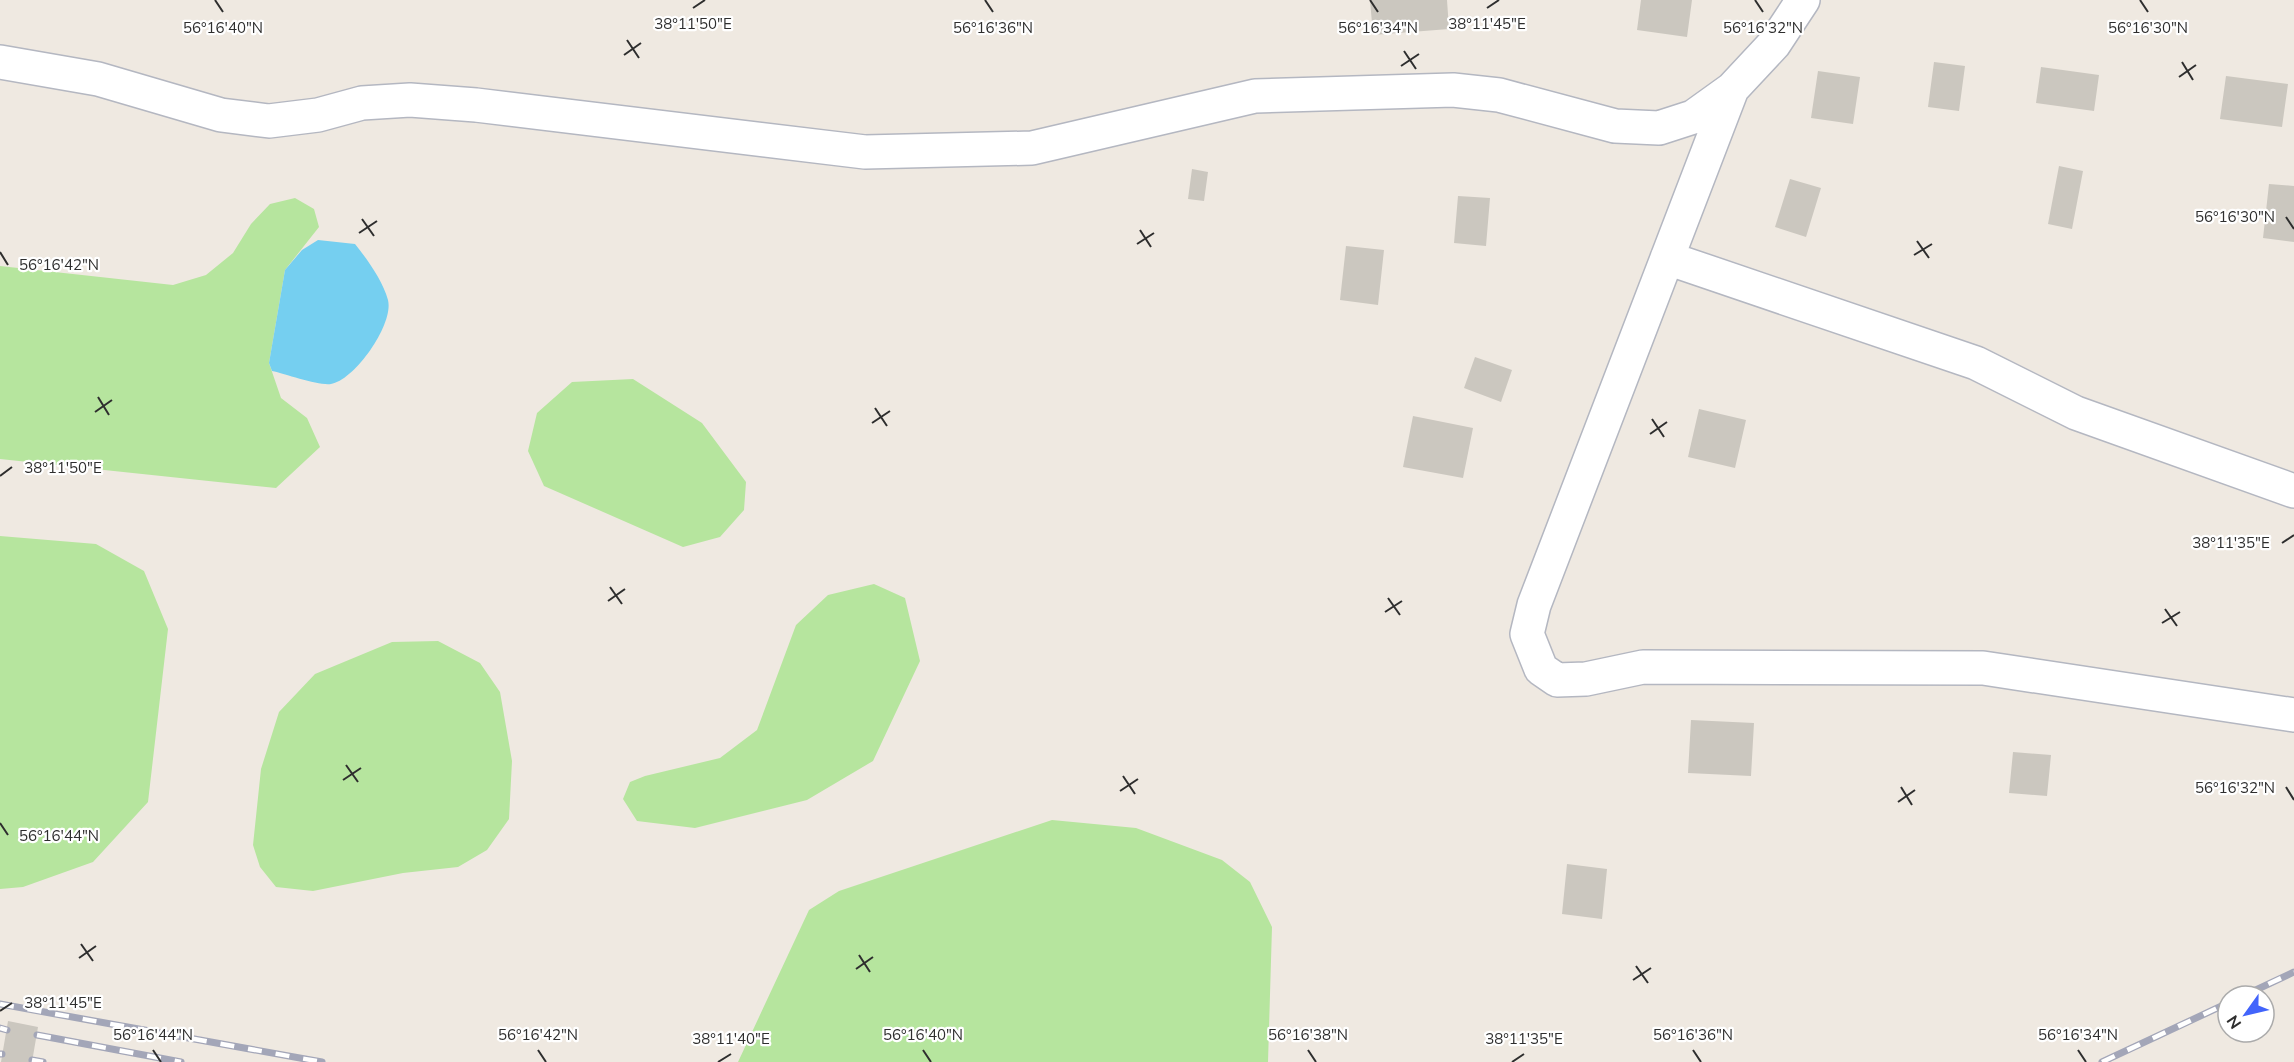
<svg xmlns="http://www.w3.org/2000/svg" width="2294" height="1062" font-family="Mulish,sans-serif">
	<rect width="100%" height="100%" fill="#efe9e1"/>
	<path fill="#b6e59e" d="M295,198L314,209L319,227L285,270L269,363L281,398L307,418L320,447L276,488L0,459V266L173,285L206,275L233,253L251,224L270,204Z
		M633,379L702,423L746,482L744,510L720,537L683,547L544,486L528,451L537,413L572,382Z
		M0,536L96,544L144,571L168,629L148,802L93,862L23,887L0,889Z
		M874,584L905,598L920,661L873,761L807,800L695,828L637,821L623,799L630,782L645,776L720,758L757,730L796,625L828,595Z
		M438,641L480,663L500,692L512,761L509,819L487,850L458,867L403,873L313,891L276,887L260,867L253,845L261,769L279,712L315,674L392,642Z
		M1052,820L1136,828L1222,860L1250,882L1272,927L1268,1062H738L809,910L839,891Z"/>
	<path fill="#75cff0" d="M318,240L355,244C367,259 383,281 388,300C394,324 355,380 331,384C319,386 286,374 272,371L269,363L285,270L302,250Z"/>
	<path fill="#cbc7bf" d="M1370,0H1447L1449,29L1373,35Z
		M1641,0H1692L1687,37L1637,30Z
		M1934,62L1965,66L1959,111L1928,107Z
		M2041,67L2099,75L2094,111L2036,103Z
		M1818,71L1860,77L1853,124L1811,118Z
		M2226,76L2288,84L2282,127L2220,119Z
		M2059,166L2083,171L2072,229L2048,224Z
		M1192,169L1208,172L1204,201L1188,199Z
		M1790,179L1821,188L1806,237L1775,227Z
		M2269,184L2294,186V242L2263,238Z
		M1458,196L1490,198L1486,246L1454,243Z
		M1346,246L1384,250L1378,305L1340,300Z
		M1475,357L1512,370L1501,402L1464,388Z
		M1699,409L1746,420L1735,468L1688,457Z
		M1413,416L1473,428L1463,478L1403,467Z
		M1691,720L1754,723L1751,776L1688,773Z
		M2013,752L2051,755L2047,796L2009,793Z
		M1567,864L1607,869L1602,919L1562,914Z
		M8,1021L38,1027L32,1062H1Z"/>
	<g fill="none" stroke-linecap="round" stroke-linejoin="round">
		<defs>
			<path id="minor" d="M0,62L98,79L221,115L269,121L318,115L362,103L410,100L476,105L865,152L1032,148L1255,96L1453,90L1499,95L1615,126L1659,128L1693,117L1732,89L1774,44L1803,0
				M1732,89L1534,605L1527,634L1541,669L1557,680L1586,679L1643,667L1983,668L2294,715
				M1667,258L1976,363L2076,413L2294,491"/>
		</defs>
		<use href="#minor" stroke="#b4b7c1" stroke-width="36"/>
		<use href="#minor" stroke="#fff" stroke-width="33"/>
		<defs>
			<path id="rail" d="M2243,996L2294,972
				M0,1004L322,1062
				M0,1028L7,1030
				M37,1035L181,1062
				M0,1054H2
				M32,1060L43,1062
				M2102,1062L2228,1003"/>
		</defs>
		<use href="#rail" stroke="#a3a6b8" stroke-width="7"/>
		<use href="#rail" stroke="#fff" stroke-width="4.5" stroke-dasharray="14" stroke-linecap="butt"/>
	</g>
	<path fill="none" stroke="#2e2e2e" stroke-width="2" d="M215,0L223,12M985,0L993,12M1370,0L1378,12M1755,0L1763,12M2140,0L2148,12M693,8L705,0M1487,8L1499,0M627,40L639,58M1404,51L1416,69M624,55L641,43M2182,62L2193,80M1401,66L1419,54M2179,77L2196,65M2286,217L2294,229M362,219L374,236M1140,230L1151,247M359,233L377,221M1917,241L1929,258M1137,244L1154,233M0,252L8,265M1914,255L1932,244M98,397L109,415M875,408L887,426M95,412L112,400M1652,419L1664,437M872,423L890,411M1650,434L1667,422M0,476L12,467M2282,543L2294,535M610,587L622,604M1388,598L1400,615M608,601L625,589M2165,609L2177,626M1385,612L1402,601M2162,623L2180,612M346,765L358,782M1123,776L1135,794M343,780L361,768M1901,787L1912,805M2286,787L2294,800M1120,791L1138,779M1898,802L1915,790M0,823L8,835M81,944L93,961M859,955L870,972M79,958L96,946M1636,966L1648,983M856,969L873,957M1633,980L1651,968M0,1011L12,1003M153,1050L161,1062M538,1050L546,1062M923,1050L931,1062M1308,1050L1316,1062M1693,1050L1701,1062M2078,1050L2086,1062M718,1062L731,1054M1512,1062L1524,1054"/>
	<g font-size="15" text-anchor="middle" fill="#2e2e2e" stroke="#fff" stroke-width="4.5" stroke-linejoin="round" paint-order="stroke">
		<text x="693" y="29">38°11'50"E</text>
		<text x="1487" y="29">38°11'45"E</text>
		<text x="223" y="33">56°16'40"N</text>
		<text x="993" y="33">56°16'36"N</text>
		<text x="1378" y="33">56°16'34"N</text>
		<text x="1763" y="33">56°16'32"N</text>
		<text x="2148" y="33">56°16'30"N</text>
		<text x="2235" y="222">56°16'30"N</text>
		<text x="59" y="270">56°16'42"N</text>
		<text x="63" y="473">38°11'50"E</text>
		<text x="2231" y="548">38°11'35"E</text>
		<text x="2235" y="793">56°16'32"N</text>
		<text x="59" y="841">56°16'44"N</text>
		<text x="63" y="1008">38°11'45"E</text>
		<text x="153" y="1040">56°16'44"N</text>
		<text x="538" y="1040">56°16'42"N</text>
		<text x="923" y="1040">56°16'40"N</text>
		<text x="1308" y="1040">56°16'38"N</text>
		<text x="1693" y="1040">56°16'36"N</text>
		<text x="2078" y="1040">56°16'34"N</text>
		<text x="731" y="1044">38°11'40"E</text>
		<text x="1524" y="1044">38°11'35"E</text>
	</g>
	<g transform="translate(2246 1014) rotate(236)"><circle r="28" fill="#ffffff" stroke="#ababab" stroke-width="1.5"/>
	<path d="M0-4.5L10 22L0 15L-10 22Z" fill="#4264fb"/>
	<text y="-9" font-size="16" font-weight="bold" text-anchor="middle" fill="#2e2e2e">N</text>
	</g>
</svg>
